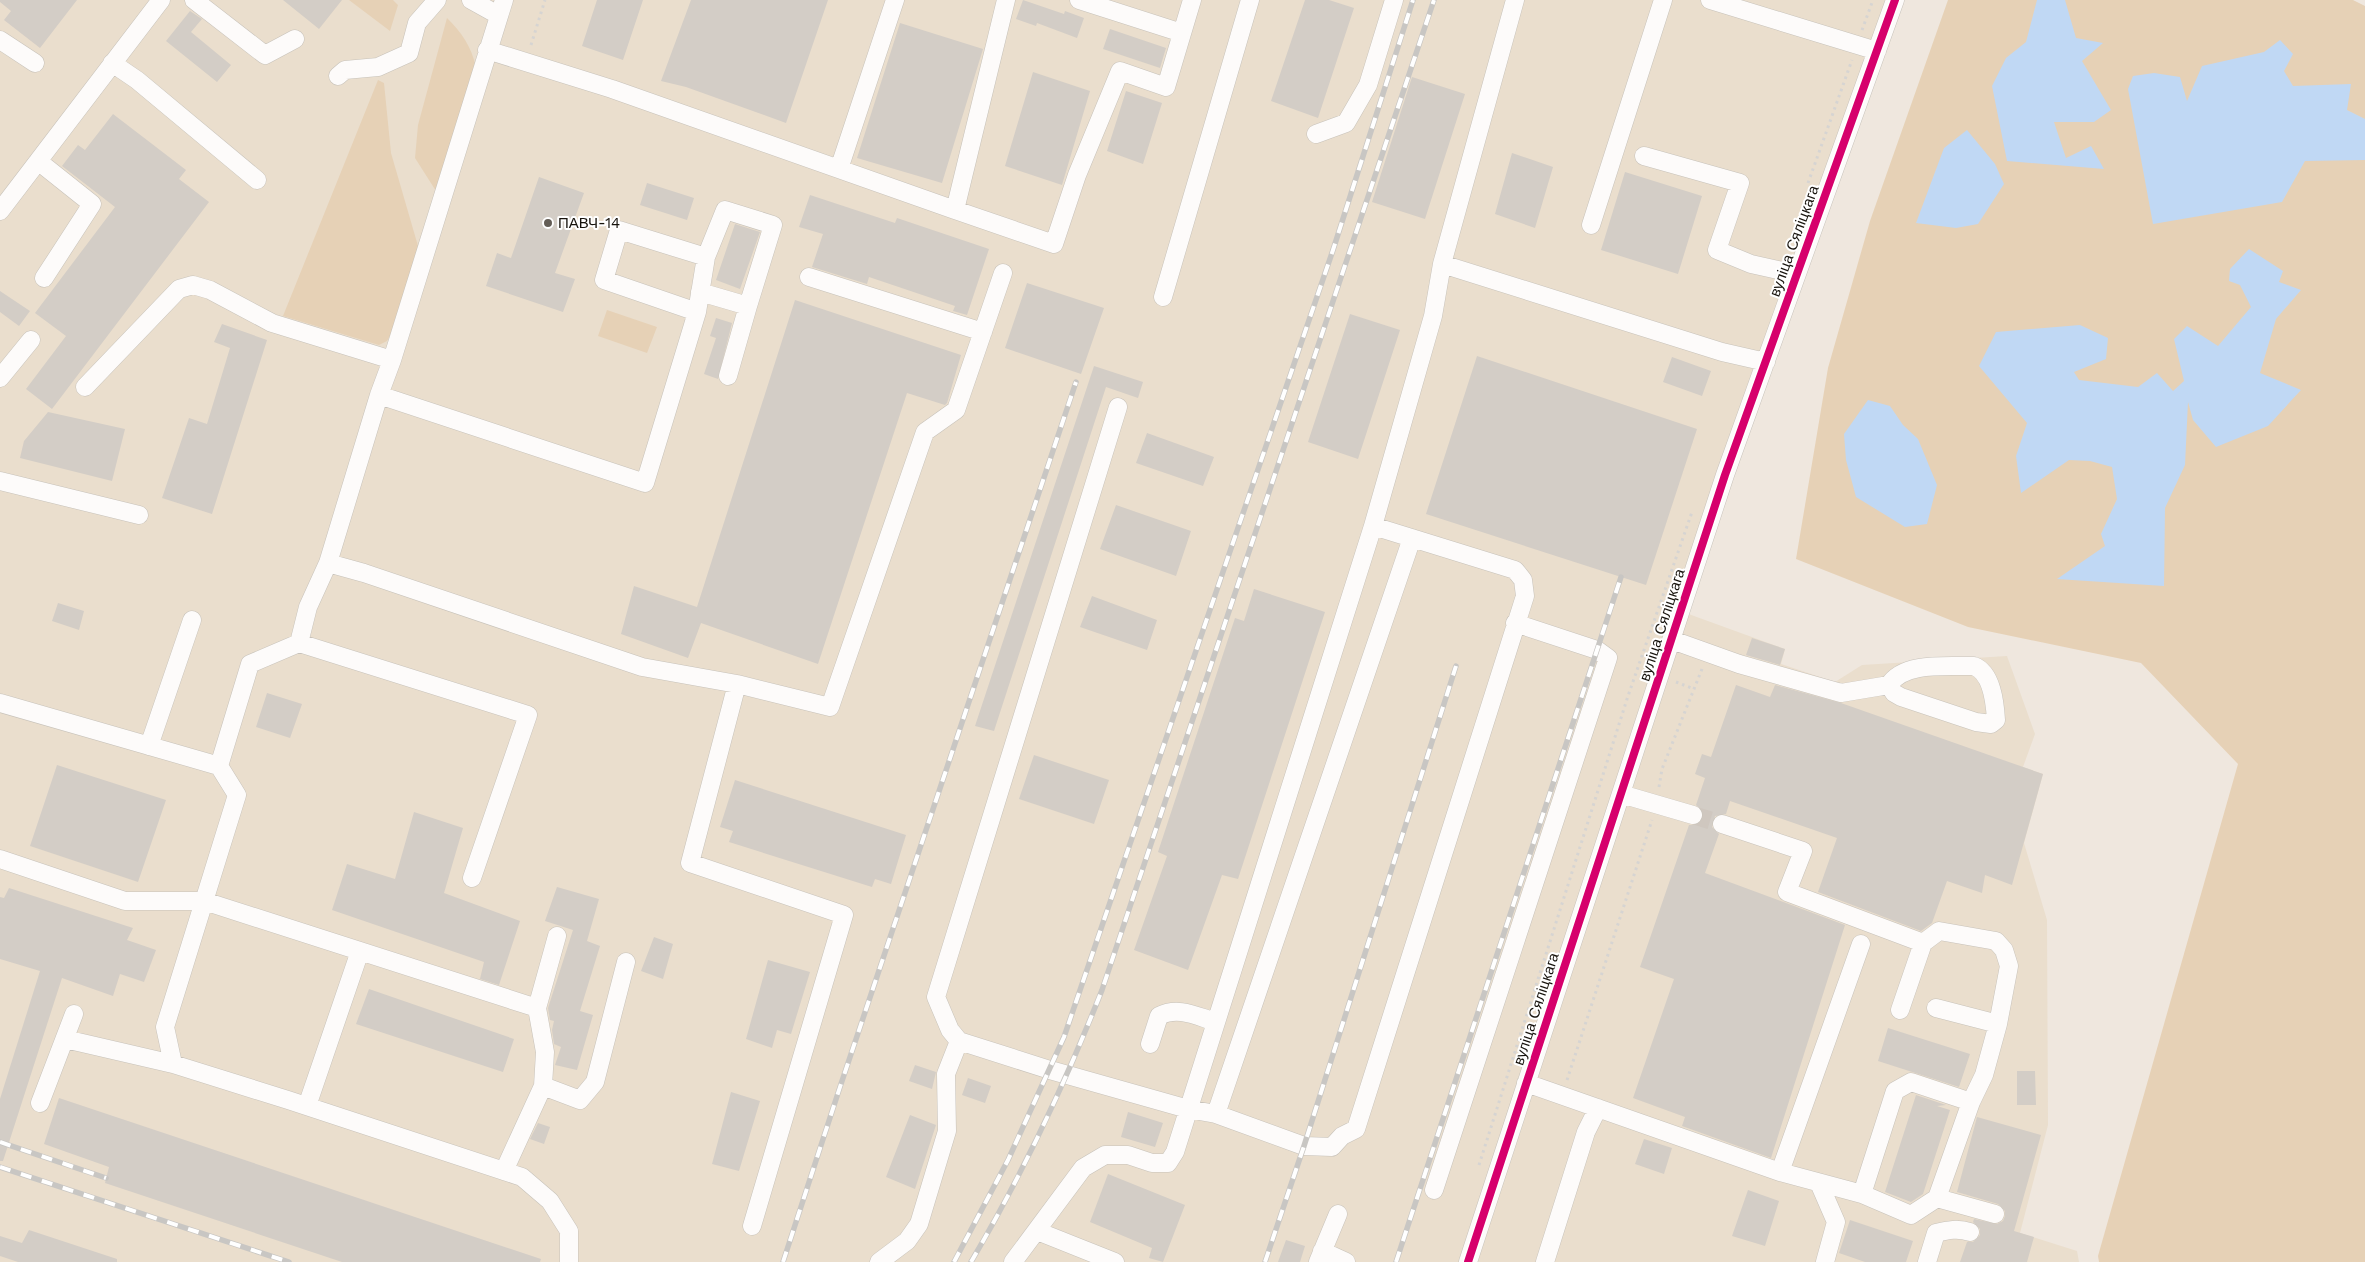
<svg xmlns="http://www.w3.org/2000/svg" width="2365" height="1262" font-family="'Work Sans',sans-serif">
	<rect width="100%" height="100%" fill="#efe7de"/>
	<path fill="#eadecd" d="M0,0H1889L1672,608L1785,649L1781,664L1835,682L1862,665L2007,656L2035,734L2023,767L2043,774L2024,843L2047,920L2048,1125L2020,1233L2077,1251L2079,1262H0Z"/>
	<path fill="#e6d1b6" d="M349,0H393L398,5L390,31Z
		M1948,0H2353L2365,6V1262H2099L2098,1256L2238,764L2141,663L1968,627L1796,559L1828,368L1870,221Z
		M447,18C462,33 471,46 476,67L436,191L415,158L418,125Z
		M378,80L384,83L391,153L418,246L392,332L387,341L379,345L283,316Z
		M607,310L657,327L647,353L598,336Z"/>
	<path fill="#c0d8f4" d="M2037,0H2065L2076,38L2103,43L2082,61L2111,110L2094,122H2054L2066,158L2091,146L2104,169L2007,161L1992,86L2006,58L2026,42Z
		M2280,40L2293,54L2284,71L2293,86L2351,84L2347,110L2365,119V160L2305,161L2282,202L2153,224L2128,89L2133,76L2154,73L2180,77L2187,101L2202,66L2264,52Z
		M1967,130L1995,164L2004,184L1978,224L1956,228L1916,223L1944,148Z
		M2249,249L2283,271L2279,282L2301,290L2276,319L2260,373L2301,390L2268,426L2216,447L2193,420L2188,402L2185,465L2165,508L2164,586L2057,579L2105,546L2101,534L2117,499L2112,467L2090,461L2069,460L2021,493L2016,456L2027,423L1979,366L1996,332L2080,325L2108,338L2106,359L2074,372L2079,380L2138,387L2157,373L2173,391L2184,381L2174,339L2187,326L2218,346L2251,307L2240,285L2229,281L2230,269Z
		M1868,400L1890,406L1903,425L1918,439L1937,485L1927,524L1905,527L1856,497L1846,460L1844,434Z"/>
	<path fill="#d3cdc6" d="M0,0H77L40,48L4,20L11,11L0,2Z
		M283,0H342L319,29Z
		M597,0H643L623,60L582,46Z
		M691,0H828L786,123L686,87L661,81Z
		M1023,0L1064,14L1065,11L1084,18L1077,38L1037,23L1036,26L1016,19Z
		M1305,0H1329L1354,8L1318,118L1271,101Z
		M190,11L202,19L191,32L231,65L217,82L166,41Z
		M900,23L983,49L942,183L857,158Z
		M1110,29L1166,48L1160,68L1103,49Z
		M1033,72L1090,91L1062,185L1005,166Z
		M1412,77L1465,94L1425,219L1372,202Z
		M1126,91L1162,103L1143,164L1107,151Z
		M113,114L186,170L179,179L209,202L52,409L26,389L66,336L35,313L115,207L62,166L78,145L85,150Z
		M1512,153L1553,167L1535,228L1495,214Z
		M1625,172L1702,196L1678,274L1601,250Z
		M539,177L584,193L555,273L575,279L563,312L486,286L497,253L511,258Z
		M647,183L694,198L687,220L640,205Z
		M810,195L895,223L897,218L989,249L967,315L953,311L955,306L869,277L867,284L812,267L823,234L799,227Z
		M735,224L760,232L740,289L716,280Z
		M1027,283L1104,308L1081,374L1005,348Z
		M0,291L30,311L19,326L0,312Z
		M795,300L961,355L947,403L945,405L907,393L818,664L701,623L688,658L621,634L634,586L697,607Z
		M1350,314L1400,330L1358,459L1308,442Z
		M716,318L732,323L718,379L704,374L716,338L710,336Z
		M222,324L267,340L212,514L162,498L189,418L207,424L230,348L214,342Z
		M1477,356L1697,429L1646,585L1426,514Z
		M1672,357L1711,371L1702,396L1663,382Z
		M1094,366L1143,382L1138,398L1106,387L994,731L975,726Z
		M48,412L125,429L112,481L20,458L24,441Z
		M1147,433L1214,457L1203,486L1136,463Z
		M1116,505L1191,531L1176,576L1100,549Z
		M1254,589L1325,612L1238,879L1222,875L1188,970L1134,950L1167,856L1158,852L1235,618L1244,621Z
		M1092,596L1157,620L1147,650L1080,627Z
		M58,603L84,611L79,630L52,621Z
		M1752,638L1785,649L1780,665L1746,655Z
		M1736,685L1770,697L1775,685L1841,703L2043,774L2012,885L1985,875L1982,893L1947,881L1932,923L1921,931L1818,892L1837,838L1730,801L1726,814L1715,816L1712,827L1719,834L1705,873L1845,925L1771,1158L1682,1126L1685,1117L1633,1098L1674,979L1640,967L1689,825H1696L1703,818V812L1696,805L1705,778L1695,774L1702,754L1711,757Z
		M267,693L302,704L290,738L256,727Z
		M1034,755L1109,780L1094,824L1019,799Z
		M57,765L166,800L138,882L30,846Z
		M735,780L906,835L891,884L875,879L872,887L729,842L733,831L720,827Z
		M414,812L463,828L444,893L520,921L499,985L480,979L484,962L332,910L347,864L395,879Z
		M557,887L599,899L587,941L600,946L580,1011L593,1015L577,1070L555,1065L561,1047L554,1044L552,1030L554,1021L550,1020L548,1008L573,930L545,921Z
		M9,888L133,928L127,940L156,950L144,982L120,974L113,996L62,978L3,1161H0V1099L40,971L0,959V897L4,898Z
		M654,937L673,944L663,979L641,971Z
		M768,960L810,972L791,1034L777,1030L772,1048L746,1039Z
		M369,989L514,1039L503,1072L356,1024Z
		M1888,1028L1970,1054L1959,1087L1878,1061Z
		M915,1065L936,1072L932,1089L909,1081Z
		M2017,1071H2035L2036,1105H2017Z
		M968,1078L991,1086L985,1103L962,1095Z
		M731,1092L760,1101L739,1171L712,1164Z
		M1916,1095L1946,1105L1937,1106L1950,1110L1923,1194L1911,1202L1885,1192Z
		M59,1098L541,1259L540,1262H342L105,1183L109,1167L44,1144Z
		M1128,1112L1163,1123L1155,1147L1121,1137Z
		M910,1115L936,1125L915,1189L886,1177Z
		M1977,1117L2041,1135L2014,1231L2034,1237L2027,1262H1960L1967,1242H1973L1980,1235V1229L1973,1222L1974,1219L1997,1224L2003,1221L2005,1216V1211L1998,1204L1957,1192Z
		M538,1123L550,1127L544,1144L530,1139Z
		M1644,1139L1672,1148L1664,1174L1635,1164Z
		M1108,1174L1185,1205L1163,1262L1149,1258L1152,1248L1090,1222Z
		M1748,1190L1779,1201L1765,1246L1732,1236Z
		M1850,1220L1913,1241L1906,1262H1865L1839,1253Z
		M29,1230L117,1259V1262H18L0,1256V1236L22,1243Z
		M1286,1240L1305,1246L1300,1262H1278Z"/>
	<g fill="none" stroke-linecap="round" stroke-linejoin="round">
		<path stroke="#cfc7bf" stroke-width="18" stroke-dasharray="18 9" stroke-linecap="butt" d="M1693,815L1722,824"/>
		<defs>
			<path id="minor" d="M194,0L265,55L295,39
				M471,0L498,15
				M504,0L392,360L379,395L328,563L308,607L299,643L250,664L219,766L237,795L165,1027L173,1064L288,1100L522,1177L550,1201L569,1231V1262
				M1079,0L1182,33
				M1710,0L1877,51
				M0,40L35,63
				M487,50L612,89L955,210L1006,0
				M112,63L137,80L257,180
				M338,76L345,70L378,67L409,53L417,23L437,0
				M1316,134L1346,123L1368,85L1394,0
				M1644,156L1740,183L1717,250L1751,264L1778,270L1795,279
				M38,161L92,204L44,278
				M839,169L895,0
				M955,210L1054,244L1077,175L1120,71L1166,87L1192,0
				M0,211L161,0
				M1591,225L1663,0
				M1442,264L1515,0
				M809,277L983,332
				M700,292L748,306L773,225L725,210L706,257
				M1163,297L1250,0
				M728,376L748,306
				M0,378L31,340
				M85,387L179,289L193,285L210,290L272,323L392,360
				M379,395L645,483L697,312L604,280L619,230L706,257L697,312
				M1118,407L936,997L950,1030L959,1041L1050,1070L1188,1109L1216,1114L1304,1146L1332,1147L1342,1136L1356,1129L1525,596L1523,580L1515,570L1373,526
				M0,481L139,515
				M328,563L364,573L642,667L737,684L830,707L925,432L956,410L1003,273
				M1672,640L1739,664L1841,693L1889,685C1904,661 1948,667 1974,666C1992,673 1995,703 1996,720L1991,724L1976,722L1901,697L1894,693L1889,685
				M299,643L528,715L472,878
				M737,684L690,863L844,915L752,1226
				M0,703L219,766
				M149,746L192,620
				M1621,794L1693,815
				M1722,824L1803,851L1787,892L1923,943
				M0,859L125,901H204L537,1008
				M1936,1008L1998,1024
				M65,1039L173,1064
				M1150,1044L1159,1016C1178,1006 1196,1016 1216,1022
				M1526,1083L1780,1172L1862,1194L1911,1215L1937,1198L1971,1102L1984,1075L1998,1024L2009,966L2004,950L1996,941L1939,931L1923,943L1900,1010
				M543,1086L580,1100L595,1082L626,962
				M40,1103L74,1014
				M307,1106L360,951
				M1216,1114L1412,538
				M504,1171L543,1086L545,1052L537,1008L557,936
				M1780,1172L1861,944
				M1819,1183L1836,1222L1825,1262
				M1434,1190L1608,658L1597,650L1515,623
				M1862,1194L1895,1091L1911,1082L1971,1102
				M1937,1198L1995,1214
				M1037,1231L1115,1262
				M1322,1251L1346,1262
				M879,1262L907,1241L919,1224L947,1131L946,1074L959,1041
				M1013,1262L1083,1168L1105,1155H1128L1152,1163H1168L1175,1152L1373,526L1433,316L1442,264L1722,352L1766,362
				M1318,1262L1338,1214
				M1468,1262L1725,475L1895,0
				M1545,1262L1586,1132L1598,1108
				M1927,1262L1936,1233C1948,1230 1958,1228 1970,1232"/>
		</defs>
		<use href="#minor" stroke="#c7c2ba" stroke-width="19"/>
		<path stroke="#d6d4d2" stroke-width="3" stroke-dasharray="2.5 4" stroke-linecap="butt" d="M1862,30L1873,0
			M531,45L545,0
			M1808,183L1852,60
			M1676,682L1694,689
			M1659,787L1662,769L1702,669
			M1567,1080L1652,820
			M1479,1165L1628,696L1692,512"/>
		<use href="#minor" stroke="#fdfbfa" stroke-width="18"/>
		<defs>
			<path id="rail" d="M0,1142L106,1178
				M0,1167L289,1262
				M783,1262L840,1087L1076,382
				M954,1262L1008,1160L1064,1037L1333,250L1413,0
				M971,1262C1022,1175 1065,1084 1102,990L1434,0
				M1265,1262L1304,1146L1456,666
				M1396,1262L1621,577"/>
		</defs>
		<use href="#rail" stroke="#c8c6c3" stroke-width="5.5"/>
		<use href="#rail" stroke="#fff" stroke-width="4" stroke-dasharray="11" stroke-linecap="butt"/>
		<defs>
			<path id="cycleway" d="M1468,1262L1725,475L1895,0"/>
		</defs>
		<use href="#cycleway" stroke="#fff" stroke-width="11"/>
		<use href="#cycleway" stroke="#d6006c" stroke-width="8"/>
	</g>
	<circle fill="#635d56" stroke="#fff" stroke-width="2" cx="548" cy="223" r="5"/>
	<g text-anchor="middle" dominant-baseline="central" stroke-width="4" stroke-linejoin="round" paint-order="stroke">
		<g font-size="15" fill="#17130d" stroke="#fff" text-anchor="start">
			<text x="558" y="223">ПАВЧ-14</text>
		</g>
		<g font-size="15" fill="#17130d" stroke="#fff">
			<text transform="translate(1794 241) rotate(-70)">вуліца Сяліцкага</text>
			<text transform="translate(1662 625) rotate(-72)">вуліца Сяліцкага</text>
			<text transform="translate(1536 1009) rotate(-72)">вуліца Сяліцкага</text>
		</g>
	</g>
</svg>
